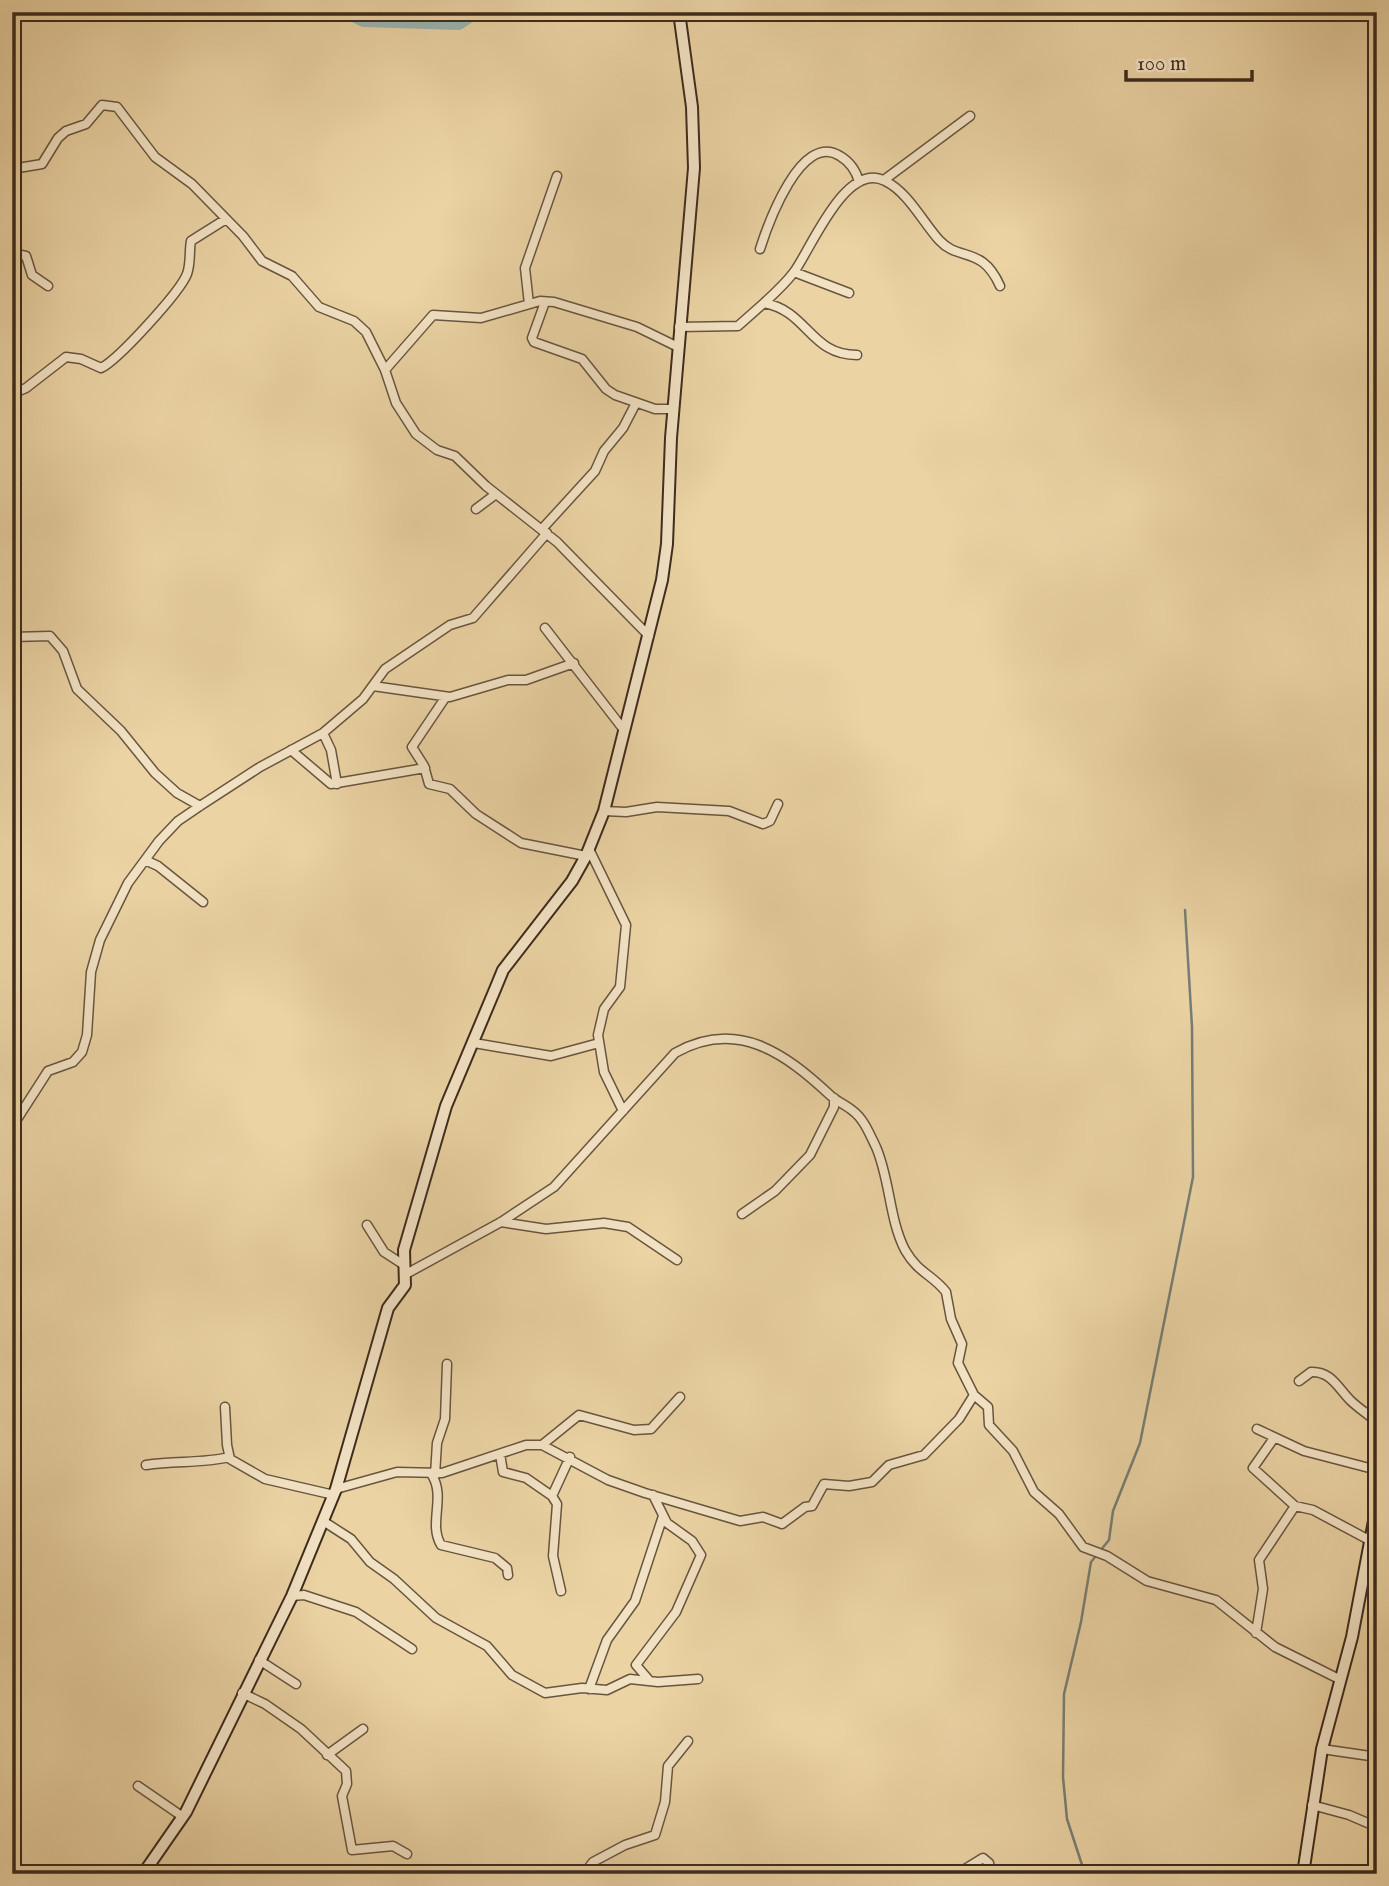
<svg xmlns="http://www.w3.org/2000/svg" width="1389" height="1886" font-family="'IM FELL English',serif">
	<rect width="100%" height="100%" fill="#ebd3a4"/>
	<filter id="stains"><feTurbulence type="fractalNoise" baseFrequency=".00286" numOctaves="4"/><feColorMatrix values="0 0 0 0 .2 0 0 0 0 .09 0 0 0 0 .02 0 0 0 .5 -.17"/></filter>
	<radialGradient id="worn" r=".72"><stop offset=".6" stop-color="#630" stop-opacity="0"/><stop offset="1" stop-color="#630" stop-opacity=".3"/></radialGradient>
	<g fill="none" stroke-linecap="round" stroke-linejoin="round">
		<path stroke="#767e76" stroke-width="2.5" d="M1085,1874L1067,1819L1063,1777L1064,1694L1081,1622L1091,1562L1109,1540L1113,1511L1140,1443L1193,1177L1192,1027L1185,910"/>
		<path stroke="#9cb5b1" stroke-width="16" d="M349,12L364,19L458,22L473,12"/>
		<defs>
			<path id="street" d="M12,169L42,164L58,138L66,131L86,124L102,105L117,107L155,157L192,184L243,236L262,261L292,276L319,307L354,321L366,332L385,370L396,403L416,434L437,450L455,456L486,486L557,542L649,636
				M884,180L970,116
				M760,249C768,224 801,131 840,156C850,162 856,170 859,182
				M12,253L26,256L32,275L48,286
				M794,272L849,293
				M545,302L532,338L534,342L582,359L606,389L615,395L655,409H673
				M764,303C775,293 785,284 794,272C811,249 846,160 885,181C908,192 922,221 939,240C959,262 982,245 1000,286
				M529,304L525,268L557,176
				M679,327L738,326L764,303C808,311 810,355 857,355
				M385,370L433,315L481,318L540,301L554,302L637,327L678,347
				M12,394L26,388L66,357L81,359L101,368C118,360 180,292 187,274C191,263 189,251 191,241L226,219
				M476,509L496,494
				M542,529L595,471L604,451L623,428L636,403
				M545,628L624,730
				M12,637L50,636L63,651L77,689L121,731L155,773L177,793L200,806
				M373,686L450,697L508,680H526L574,663
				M445,698L412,747L424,766L429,784L450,789L476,814L521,843L586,856
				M323,733L331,750L337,784
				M291,750L331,784L425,768
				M604,811L626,812L657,807L729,811L763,824L770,821L778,804
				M589,849L626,925L620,987L604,1009L598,1035L604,1072L623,1111
				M145,860L158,866L203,902
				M474,1043L551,1056L599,1043
				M12,1127L48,1071L73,1062L82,1052L87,1035L91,972L100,940L128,883L159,841L178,821L200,806L260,767L323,733L363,699L385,669L450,625L473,618L547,533
				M742,1214L775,1191L810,1155L834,1107V1098
				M501,1222L546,1229L604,1223L628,1227L677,1260
				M367,1225L384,1252L404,1265
				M406,1274L501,1222L554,1187L675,1053C737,1018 785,1053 831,1096C838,1102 846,1105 853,1111C864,1119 870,1135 876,1147C890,1179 889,1219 905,1250C918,1273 933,1275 946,1292L951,1319L962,1344L958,1363L974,1395L988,1407L989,1425L1013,1451L1034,1492L1059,1514L1083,1547L1107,1556L1147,1581L1216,1600L1275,1647L1341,1680
				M1299,1381L1311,1372C1331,1371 1338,1388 1350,1400C1358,1408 1368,1414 1377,1422
				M225,1407L227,1445L230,1459L265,1479L334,1495
				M1257,1429L1304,1451L1377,1470
				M1274,1438L1253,1468L1295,1506
				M542,1445L579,1415L634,1430L651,1429L680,1397
				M500,1454L503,1472L526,1478L552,1496
				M146,1465C175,1460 201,1464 229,1457
				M432,1475C446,1498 428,1523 441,1545L495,1558L507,1568L508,1575
				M435,1475L437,1443L445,1419L447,1364
				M336,1489L397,1472L442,1473L526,1445H542L608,1480L645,1493L740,1521L763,1517L782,1524L805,1507L812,1506L824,1484L849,1486L872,1482L889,1465L924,1455L959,1419L974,1395
				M323,1521L351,1539L370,1562L394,1579L436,1618L487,1646L512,1675L545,1693L582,1688L607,1690L630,1679L658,1682L698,1679
				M561,1591L553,1556L557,1504L552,1496L570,1457
				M292,1596L304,1595L356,1612L412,1649
				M1256,1633L1263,1589L1259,1560L1295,1506L1313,1510L1369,1540
				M259,1660L296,1684
				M649,1680L636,1665L676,1612L701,1555L692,1541L667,1523L653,1495
				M589,1689L607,1640L635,1601L663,1516
				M242,1693L265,1704L301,1729L346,1771L347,1784L342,1796L352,1850L393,1846L407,1854
				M1322,1749L1377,1757
				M327,1755L363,1729
				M138,1786L183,1817
				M1312,1805L1349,1815L1377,1827
				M584,1874L593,1862L625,1845L655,1835L665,1802L668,1766L688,1741
				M957,1874L983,1858L989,1863L991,1874"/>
			<path id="secondary" d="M143,1874L186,1812L292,1596L336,1489L388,1308L405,1285L404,1250L446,1106L496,987L503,970L572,881L586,856L604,811L662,580L667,544L671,438L694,168L692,107L679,12
				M1303,1874L1322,1749L1352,1637L1377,1505"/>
		</defs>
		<use href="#street" stroke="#68553f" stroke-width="11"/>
		<use href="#secondary" stroke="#3d2b1d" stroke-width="14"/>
		<use href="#street" stroke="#f2e2c4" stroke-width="8"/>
		<use href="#secondary" stroke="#f2e2c4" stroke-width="10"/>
	</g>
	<rect width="1389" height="1886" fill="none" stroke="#ebd3a4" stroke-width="42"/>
	<rect x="14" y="14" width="1361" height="1858" fill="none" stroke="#3d2b1d" stroke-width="3.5"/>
	<rect x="21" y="21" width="1347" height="1844" fill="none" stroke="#3d2b1d" stroke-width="2"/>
	<path d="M1126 70v10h126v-10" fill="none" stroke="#3d2b1d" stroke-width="3.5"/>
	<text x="1137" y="70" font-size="21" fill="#3d2b1d" stroke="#f2e2c4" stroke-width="5" paint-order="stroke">100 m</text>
	<rect width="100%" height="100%" filter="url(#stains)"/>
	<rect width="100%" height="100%" fill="url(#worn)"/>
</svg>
